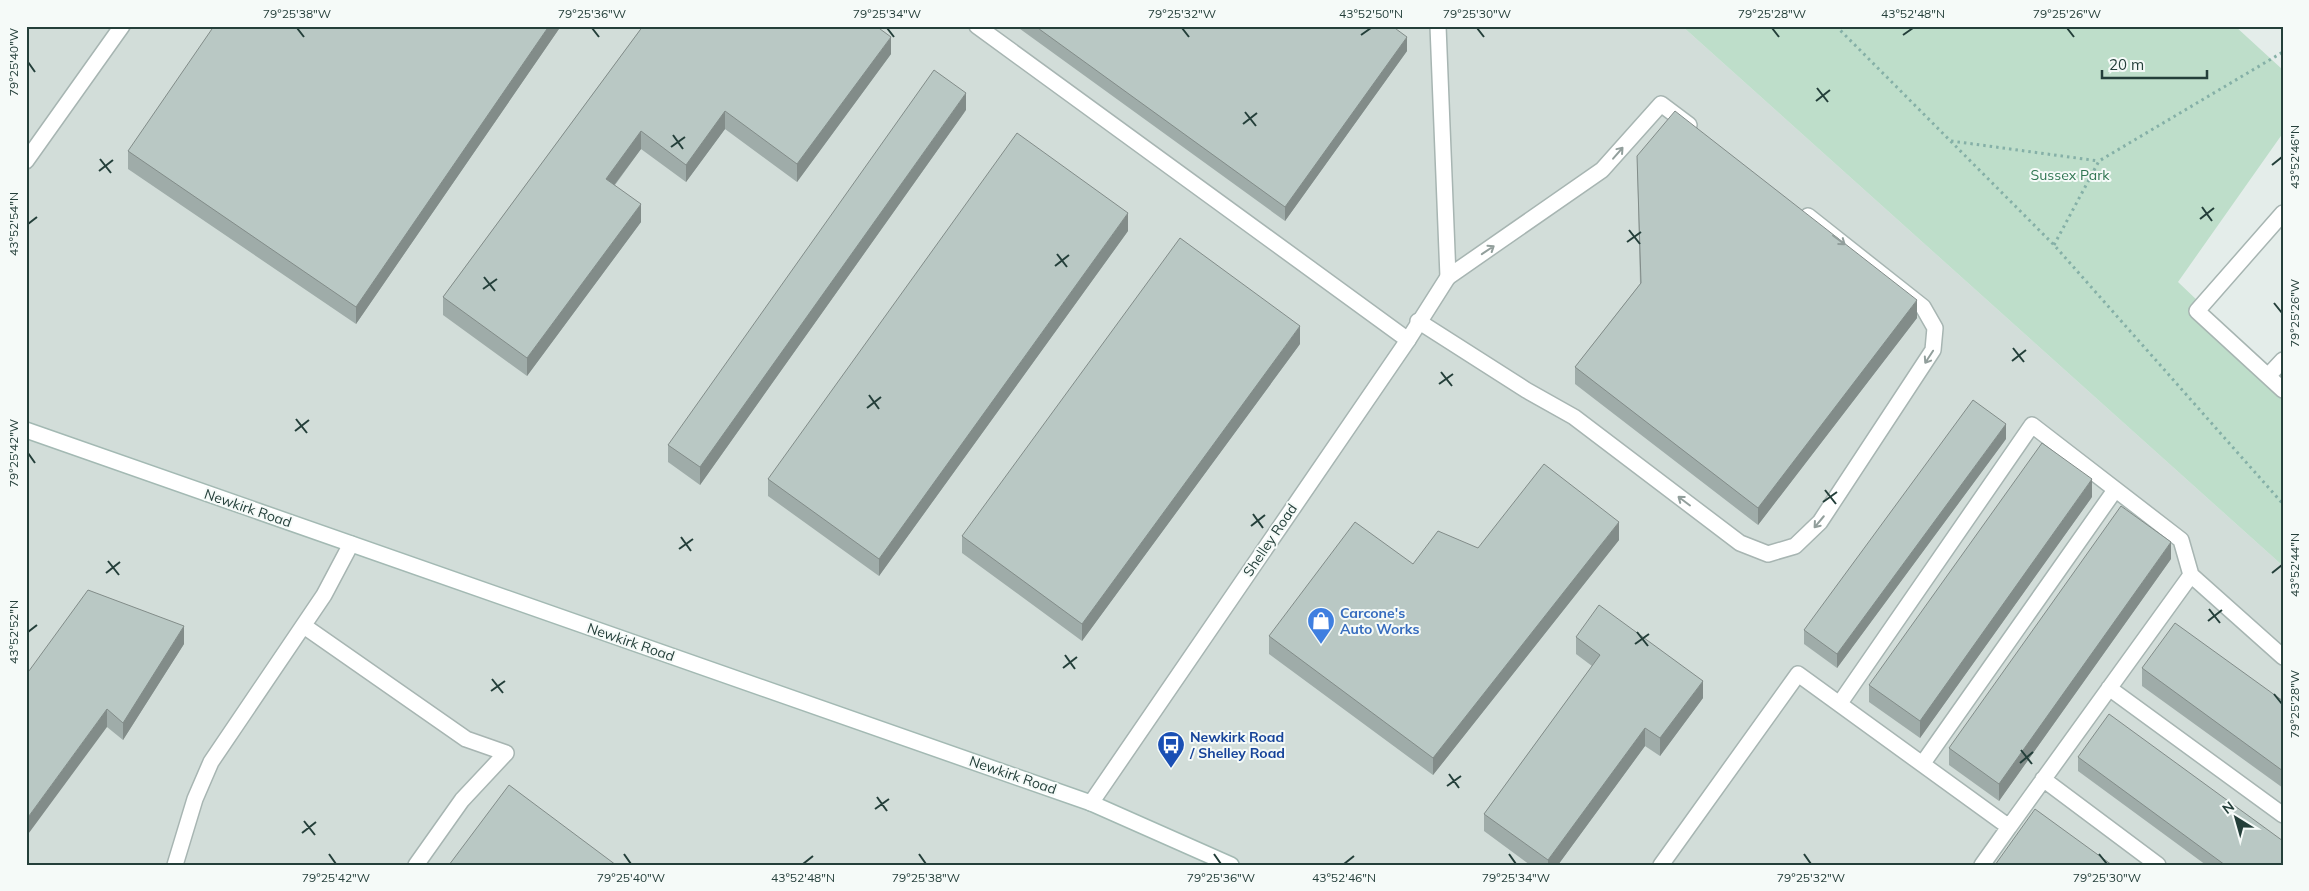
<svg xmlns="http://www.w3.org/2000/svg" width="2309" height="891" font-family="Mulish,sans-serif">
	<rect width="100%" height="100%" fill="#e4edea"/>
	<path fill="#d2ddd9" d="M26,26H1682L2283,566V865H26Z"/>
	<path fill="#bedeca" d="M1682,26H2235L2283,70V133L2178,282L2283,382V566Z"/>
	<g fill="none" stroke-linecap="round" stroke-linejoin="round">
		<defs>
			<path id="lane" d="M977,26L1408,340
				M1438,26L1448,277
				M26,161L122,26
				M2283,213L2197,311L2283,390
				M1448,277L1602,170L1661,104L1689,125
				M1418,321L1526,390L1574,417L1740,543L1768,554L1795,546L1820,522L1933,350L1935,328L1923,307L1808,216
				M2268,376L2283,360
				M2191,575L2283,657
				M304,626L466,739L506,753L462,800L416,865
				M2109,688L2283,815
				M1923,763L2115,490
				M2043,779L2158,865
				M175,865L195,799L211,762L324,595L351,544
				M1661,865L1798,674L2009,827L2191,575L2181,540L2032,425L1840,703
				M1982,865L2009,827"/>
			<path id="street" d="M1091,803L1408,340L1448,277"/>
			<path id="secondary" d="M26,430L1091,803L1231,865"/>
		</defs>
		<use href="#lane" stroke="#a7b5b2" stroke-width="18"/>
		<use href="#street" stroke="#a7b5b2" stroke-width="18"/>
		<use href="#secondary" stroke="#a3b9b3" stroke-width="18"/>
		<path stroke="#85b0a7" stroke-width="3" stroke-dasharray="2.5 4" stroke-linecap="butt" d="M1836,26L2054,245L2283,504
			M1951,141L2099,161
			M2054,245L2099,161L2283,52"/>
		<use href="#lane" stroke="#fff" stroke-width="15"/>
		<use href="#street" stroke="#fff" stroke-width="15"/>
		<use href="#secondary" stroke="#fff" stroke-width="15"/>
	</g>
	<path fill="#9faca9" d="M561,26L356,324L128,169V151Z
		M643,26L891,54L797,182L725,129L686,182L641,149L615,185L641,222L527,376L443,315V297Z
		M1016,26H1392L1407,51L1285,221Z
		M966,110L700,485L668,462V445Z
		M1637,156L1917,318L1758,525L1575,384V367L1640,284Z
		M1128,231L879,576L768,496V479Z
		M1300,344L1082,641L962,553V536Z
		M2006,439L1837,668L1804,644V630Z
		M2092,497L1920,738L1869,702V685Z
		M1619,540L1433,775L1269,654V636L1413,564L1478,548Z
		M2171,559L1999,801L1949,765V748Z
		M1576,637L1703,698L1660,756L1645,746L1558,865H1530L1484,831V814L1592,666L1576,654Z
		M184,644L123,740L107,727L26,675Z
		M2142,668L2283,701V788L2142,686Z
		M2078,757L2283,865H2206L2078,771Z"/>
	<path fill="#828c89" d="M549,26H561L356,324V307Z
		M891,37V54L797,182V164Z
		M1407,37V51L1285,221V207Z
		M966,93V110L700,485V467Z
		M725,111V129L686,182V165Z
		M641,131V149L606,196V179Z
		M641,204V222L527,376V358Z
		M1128,213V231L879,576V559Z
		M1917,300V318L1758,525V508Z
		M1300,326V344L1082,641V624Z
		M2006,424V439L1837,668V654Z
		M2092,479V497L1920,738V721Z
		M1619,522V540L1433,775V758Z
		M2171,542V559L1999,801V784Z
		M184,626V644L123,740V723Z
		M1703,681V698L1660,756V738Z
		M107,709V727L26,837V820Z
		M1645,728V746L1558,865H1548V860Z"/>
	<path fill="#b9c8c4" stroke="#828c89" d="M214,26H549L356,307L128,151Z
		M643,26H876L891,37L797,164L725,111L686,165L641,131L606,179L641,204L527,358L443,297Z
		M1035,26H1392L1407,37L1285,207Z
		M934,70L966,93L700,467L668,445Z
		M1675,111L1917,300L1758,508L1575,367L1641,283L1637,156Z
		M1017,133L1128,213L879,559L768,479Z
		M1180,238L1300,326L1082,624L962,536Z
		M1973,400L2006,424L1837,654L1804,630Z
		M2042,443L2092,479L1920,721L1869,685Z
		M1544,464L1619,522L1433,758L1269,636L1355,522L1413,564L1438,531L1478,548Z
		M2121,506L2171,542L1999,784L1949,748Z
		M88,590L184,626L123,723L107,709L26,820V675Z
		M1599,605L1703,681L1660,738L1645,728L1548,860L1484,814L1600,655L1576,637Z
		M2175,623L2283,701V771L2142,668Z
		M2109,714L2283,841V865H2225L2078,757Z
		M509,785L616,865H449Z
		M2035,809L2112,865H1995Z"/>
	<defs><path id="oneway-shaft" d="M-6 0H5M1.5-3L5.5 0L1.5 3" fill="none" stroke-width="1.6" stroke-linecap="round" stroke-linejoin="round" transform="scale(1.25)"/></defs>
	<g stroke="#929f9c">
		<use href="#oneway-shaft" transform="translate(1618 153) rotate(-49)"/>
		<use href="#oneway-shaft" transform="translate(1839 240) rotate(37)"/>
		<use href="#oneway-shaft" transform="translate(1488 250) rotate(-34)"/>
		<use href="#oneway-shaft" transform="translate(1929 357) rotate(123)"/>
		<use href="#oneway-shaft" transform="translate(1684 501) rotate(-143)"/>
		<use href="#oneway-shaft" transform="translate(1819 522) rotate(130)"/>
	</g>
	<path fill="none" stroke="#243f3a" stroke-width="2" d="M297,28L304,37M592,28L599,37M887,28L894,37M1182,28L1189,37M1477,28L1484,37M1772,28L1779,37M2067,28L2074,37M1361,35L1371,28M1903,35L1913,28M28,62L35,72M1817,88L1828,102M1816,101L1830,90M1245,112L1256,126M1243,124L1257,113M673,135L683,149M671,147L685,137M100,159L111,173M2272,165L2282,157M99,171L113,160M2202,207L2212,221M2200,219L2214,208M28,224L37,217M1629,230L1640,244M1627,242L1641,232M1057,254L1067,267M1055,266L1069,255M484,277L495,291M483,289L497,279M2274,303L2282,313M2013,348L2024,362M2012,361L2026,350M1441,372L1452,386M1439,384L1453,374M869,395L879,409M867,408L881,397M296,419L307,433M295,431L309,420M28,453L35,463M1825,490L1836,504M1823,502L1837,492M1253,514L1263,528M1251,526L1265,515M681,537L691,551M679,549L693,539M108,561L119,575M106,573L120,562M2272,573L2282,565M2209,609L2220,623M2208,621L2222,610M28,632L37,625M1637,632L1648,646M1635,644L1649,634M1065,655L1075,669M1063,668L1077,657M492,679L503,693M491,691L505,681M2274,694L2282,704M2021,750L2032,764M2020,763L2033,752M1449,774L1459,788M1447,786L1461,776M877,797L887,811M875,809L889,799M304,821L315,835M302,833L316,822M329,854L336,864M624,854L631,864M919,854L926,864M1214,854L1221,864M1509,854L1516,864M1804,854L1811,864M2099,854L2107,864M803,864L813,856M1344,864L1354,856"/>
	<defs>
		<symbol id="shop-pin" viewBox="-11 -11 22 30"><path d="M0 17L-7.5 6A9.5 9.5 0 1 1 7.5 6Z" fill="#3f7fe0" stroke="#f5faf8"/><path d="M-5-2.5h2.3a2.7 3.5 0 0 1 5.4 0H5L5.5 6h-11ZM-1.5-2.5h3a1.5 2.3 0 0 0-3 0Z" fill="#fff"/></symbol>
		<symbol id="bus-pin" viewBox="-11 -11 22 30"><path d="M0 17L-7.5 6A9.5 9.5 0 1 1 7.5 6Z" fill="#1a4fb4" stroke="#f5faf8"/><path d="M-5-6H5V4H4V6H2V4H-2V6H-4V4H-5ZM-3.5-4V0h7V-4ZM-3.5 1.2v1.5H-2V1.2ZM2 1.2v1.5H3.5V1.2Z" fill="#fff"/></symbol>
	</defs>
	<g fill-rule="evenodd">
		<use href="#shop-pin" x="1305" y="605" width="32" height="43"/>
		<use href="#bus-pin" x="1155" y="729" width="32" height="43"/>
	</g>
	<g text-anchor="middle" dominant-baseline="central" stroke-width="4" stroke-linejoin="round" paint-order="stroke">
		<g font-size="14" fill="#2e7551" stroke="#f5faf8">
			<text x="2070" y="175">Sussex Park</text>
		</g>
		<g font-size="14" fill="#243f3a" stroke="#f5faf8">
			<text transform="translate(248 508) rotate(19)">Newkirk Road</text>
			<text transform="translate(1270 540) rotate(-56)">Shelley Road</text>
			<text transform="translate(631 642) rotate(19)">Newkirk Road</text>
			<text transform="translate(1013 775) rotate(19)">Newkirk Road</text>
		</g>
		<g font-size="14" font-weight="bold" fill="#366cbe" stroke="#f5faf8" text-anchor="start">
			<text x="1340" y="613">Carcone's<tspan x="1340" dy="16">Auto Works</tspan></text>
		</g>
		<g font-size="14" font-weight="bold" fill="#164399" stroke="#f5faf8" text-anchor="start">
			<text x="1190" y="737">Newkirk Road<tspan x="1190" dy="16">/ Shelley Road</tspan></text>
		</g>
	</g>
	<rect width="2309" height="891" fill="none" stroke="#f5faf8" stroke-width="55"/>
	<g transform="translate(2236 818) rotate(323)" stroke="#f5faf8" stroke-width="4" paint-order="stroke">
	<path d="M0-4L9 19L0 12L-9 19Z" fill="#243f3a"/>
	<text y="-8" font-size="14" font-weight="bold" text-anchor="middle" fill="#243f3a">N</text>
	</g>
	<path d="M2102 70v8h105v-8" fill="none" stroke="#243f3a" stroke-width="2.5"/>
	<text x="2109" y="70" font-size="15" fill="#243f3a" stroke="#f5faf8" stroke-width="4" paint-order="stroke">20 m</text>
	<rect x="28" y="28" width="2254" height="836" fill="none" stroke="#243f3a" stroke-width="2"/>
	<g font-size="12" text-anchor="middle" fill="#243f3a">
		<text x="297" y="18">79°25'38"W</text>
		<text x="592" y="18">79°25'36"W</text>
		<text x="887" y="18">79°25'34"W</text>
		<text x="1182" y="18">79°25'32"W</text>
		<text x="1371" y="18">43°52'50"N</text>
		<text x="1477" y="18">79°25'30"W</text>
		<text x="1772" y="18">79°25'28"W</text>
		<text x="1913" y="18">43°52'48"N</text>
		<text x="2067" y="18">79°25'26"W</text>
		<text transform="translate(14 62) rotate(-90)" y="4">79°25'40"W</text>
		<text transform="translate(2295 157) rotate(-90)" y="4">43°52'46"N</text>
		<text transform="translate(14 224) rotate(-90)" y="4">43°52'54"N</text>
		<text transform="translate(2295 313) rotate(-90)" y="4">79°25'26"W</text>
		<text transform="translate(14 453) rotate(-90)" y="4">79°25'42"W</text>
		<text transform="translate(2295 565) rotate(-90)" y="4">43°52'44"N</text>
		<text transform="translate(14 632) rotate(-90)" y="4">43°52'52"N</text>
		<text transform="translate(2295 704) rotate(-90)" y="4">79°25'28"W</text>
		<text x="336" y="882">79°25'42"W</text>
		<text x="631" y="882">79°25'40"W</text>
		<text x="803" y="882">43°52'48"N</text>
		<text x="926" y="882">79°25'38"W</text>
		<text x="1221" y="882">79°25'36"W</text>
		<text x="1344" y="882">43°52'46"N</text>
		<text x="1516" y="882">79°25'34"W</text>
		<text x="1811" y="882">79°25'32"W</text>
		<text x="2107" y="882">79°25'30"W</text>
	</g>
</svg>
